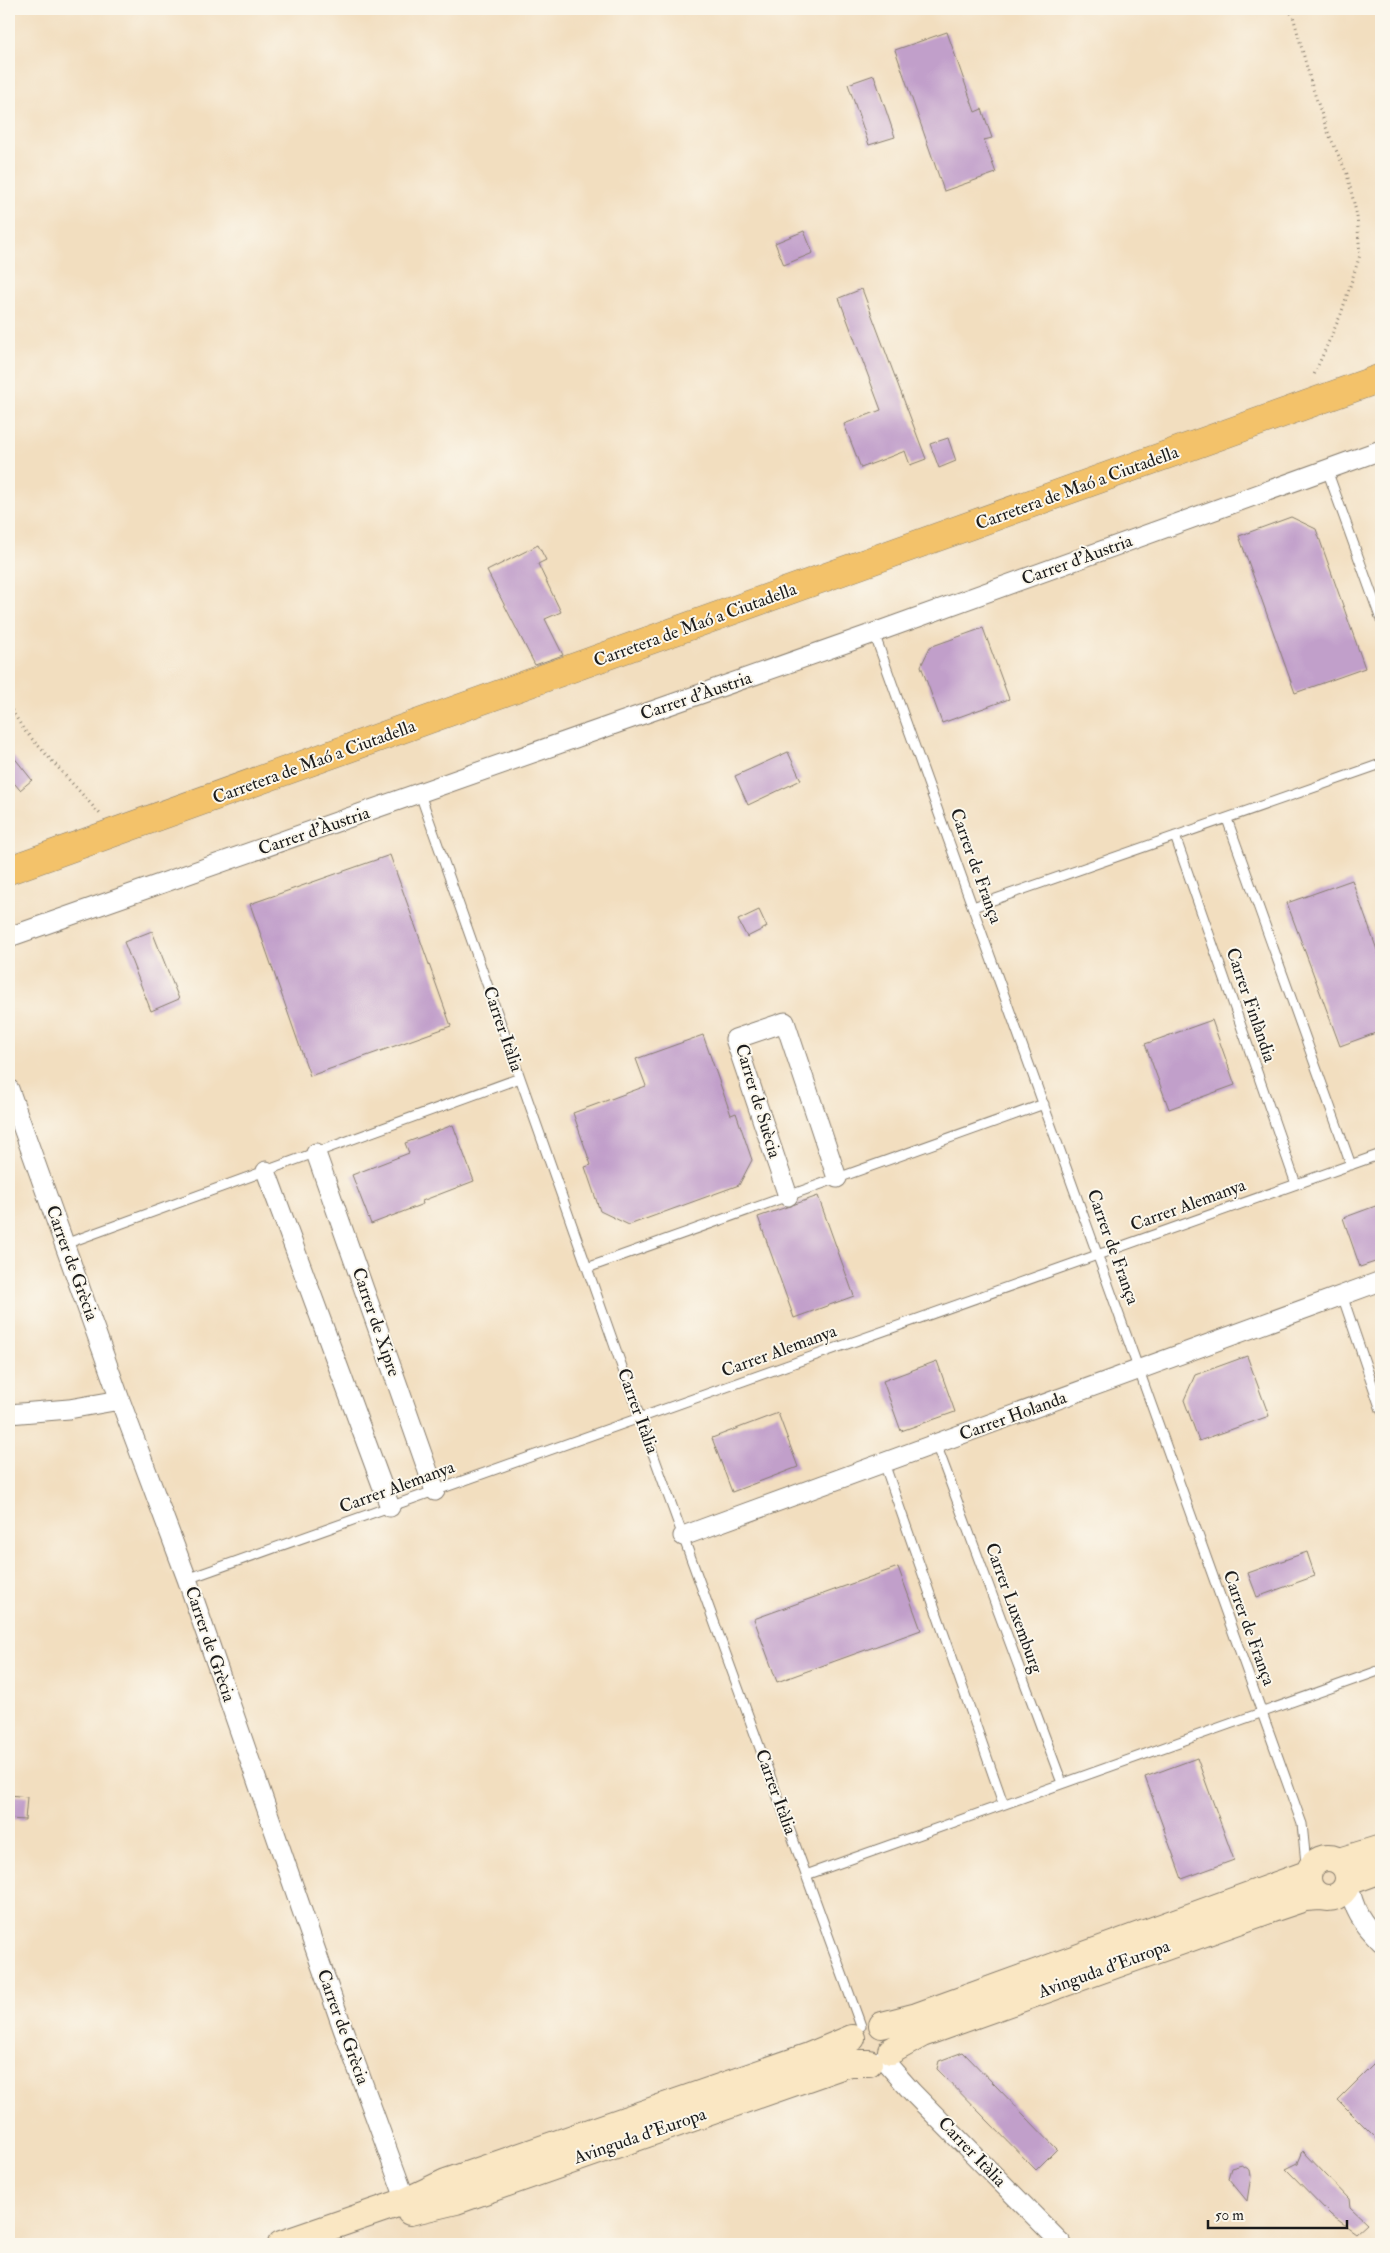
<svg xmlns="http://www.w3.org/2000/svg" width="1390" height="2253" font-family="'IM FELL Double Pica',serif">
	<rect width="100%" height="100%" fill="#fbf7ec"/>
	<filter id="ink" filterUnits="userSpaceOnUse"><feTurbulence type="fractalNoise" baseFrequency=".02" numOctaves="2"/><feDisplacementMap in="SourceGraphic" scale="10" xChannelSelector="R" yChannelSelector="G"/><feConvolveMatrix kernelMatrix="1 2 1 2 8 2 1 2 1" color-interpolation-filters="sRGB"/></filter>
	<filter id="wash" filterUnits="userSpaceOnUse"><feTurbulence type="fractalNoise" baseFrequency=".0096" numOctaves="4" result="noise"/><feDisplacementMap in="SourceGraphic" scale="20" xChannelSelector="R" yChannelSelector="G"/><feGaussianBlur stdDeviation="1.12" result="paint"/><feColorMatrix in="noise" values="0 0 0 0 0 0 0 0 0 0 0 0 0 0 0 0 0 1.4 0 .05"/><feComposite in="paint" operator="in"/></filter>
	<g filter="url(#wash)">
		<rect width="100%" height="100%" fill="#f2debf"/>
		<g id="blocks">
			<path fill="#c19fca" d="M947,32L975,112L982,109L992,138L984,140L996,173L944,191L895,50Z
				M874,75L895,137L869,145L848,84Z
				M804,231L813,253L784,265L775,243Z
				M862,289L926,459L910,465L905,451L861,468L844,424L881,410L839,298Z
				M948,438L956,461L939,468L930,444Z
				M1291,517L1316,529L1365,668L1295,693L1239,536Z
				M538,545L546,560L538,564L561,612L545,619L563,655L535,665L487,571Z
				M983,628L1009,699L942,723L921,666L930,647Z
				M9,751L32,780L20,790L9,777Z
				M788,752L801,780L748,805L735,776Z
				M390,855L451,1026L310,1076L250,904Z
				M1352,880L1381,961V1031L1340,1046L1287,903Z
				M759,910L767,927L747,937L738,920Z
				M152,931L179,999L151,1011L124,942Z
				M1212,1020L1235,1085L1169,1109L1145,1044Z
				M703,1035L731,1115L736,1113L752,1160L739,1185L629,1225L600,1211L585,1167L591,1165L573,1113L646,1086L636,1059Z
				M453,1125L474,1181L422,1201L423,1204L371,1224L352,1175L409,1153L405,1143Z
				M818,1196L854,1296L794,1318L758,1217Z
				M1381,1204V1260L1360,1267L1343,1218Z
				M1247,1356L1269,1416L1199,1441L1184,1400L1195,1375Z
				M937,1361L955,1412L901,1431L883,1381Z
				M778,1413L798,1467L732,1492L712,1438Z
				M1307,1552L1315,1576L1257,1597L1248,1573Z
				M898,1567L921,1630L777,1682L754,1619Z
				M1197,1758L1234,1860L1182,1879L1145,1777Z
				M10,1795L27,1797L25,1820L9,1819Z
				M963,2052L1057,2149L1036,2170L937,2069L939,2061Z
				M1381,2057V2143L1338,2100Z
				M1303,2151L1349,2199L1350,2207L1367,2223L1356,2233L1331,2215L1286,2169L1298,2163Z
				M1242,2165L1250,2170L1251,2176L1247,2201L1228,2178L1231,2168Z"/>
		</g>
	</g>
	<g filter="url(#ink)">
		<use href="#blocks" fill-opacity="0" stroke="#877d6e" stroke-width="1"/>
		<g fill="none" stroke-linecap="round" stroke-linejoin="round">
			<defs>
				<path id="lane" d="M1327,470L1381,620
					M874,633L1302,1824L1307,1873
					M420,794L640,1418L861,2026
					M1227,819L1351,1165
					M1175,836L1296,1184
					M973,907L1381,764
					M65,1244L520,1078
					M587,1268L1044,1104
					M1342,1295L1381,1410
					M936,1444L1062,1783
					M884,1463L1003,1803
					M187,1579L1381,1154
					M806,1875L1381,1670"/>
				<path id="street" d="M9,937L874,633L1381,450
					M9,1089L120,1400L187,1579L343,2029L410,2212
					M316,1153L435,1491
					M266,1171L390,1507
					M788,1196L735,1039L785,1022L837,1178
					M9,1414L69,1409L120,1400
					M683,1536L1381,1281
					M1348,1882C1354,1911 1361,1922 1381,1942
					M883,2059L912,2092L1062,2244"/>
				<path id="secondary" d="M1308 1878a20 20 0 1 1 40 0a20 20 0 1 1-40 0Z
					M1339,1861L1381,1848
					M1348,1882L1381,1870
					M882,2025L917,2016L1307,1874
					M891,2051L922,2034L1275,1908L1305,1898L1320,1897
					M410,2212L456,2201L850,2063H869
					M281,2244L406,2201L446,2182L809,2056L852,2038"/>
				<path id="primary" d="M9,870L1381,378"/>
			</defs>
			<use href="#lane" stroke="#877d6e" stroke-width="11"/>
			<use href="#street" stroke="#877d6e" stroke-width="21"/>
			<use href="#secondary" stroke="#877d6e" stroke-width="28"/>
			<use href="#primary" stroke="#877d6e" stroke-width="29"/>
			<path stroke="#877d6e" stroke-width="3" stroke-dasharray="1 4" stroke-linecap="butt" d="M1288,9L1293,16L1312,86L1327,130L1347,174L1357,216L1360,255L1341,314L1313,377
				M9,706L24,730L100,814"/>
			<use href="#lane" stroke="#fff" stroke-width="9"/>
			<use href="#street" stroke="#fff" stroke-width="19"/>
			<use href="#secondary" stroke="#fae7c3" stroke-width="26"/>
			<use href="#primary" stroke="#f3c26a" stroke-width="28"/>
		</g>
	</g>
	<g text-anchor="middle" dominant-baseline="central" stroke-width="4" stroke-linejoin="round" paint-order="stroke">
		<g font-size="18" fill="#1c1c1c" stroke="#fbf7ec">
			<text transform="translate(1077 488) rotate(-20)">Carretera de Maó a Ciutadella</text>
			<text transform="translate(1077 560) rotate(-20)">Carrer d'Àustria</text>
			<text transform="translate(695 625) rotate(-20)">Carretera de Maó a Ciutadella</text>
			<text transform="translate(696 696) rotate(-19)">Carrer d'Àustria</text>
			<text transform="translate(314 762) rotate(-20)">Carretera de Maó a Ciutadella</text>
			<text transform="translate(314 831) rotate(-19)">Carrer d'Àustria</text>
			<text transform="translate(976 866) rotate(70)">Carrer de França</text>
			<text transform="translate(1251 1005) rotate(71)">Carrer Finlàndia</text>
			<text transform="translate(503 1029) rotate(71)">Carrer Itàlia</text>
			<text transform="translate(758 1101) rotate(73)">Carrer de Suècia</text>
			<text transform="translate(1188 1205) rotate(-20)">Carrer Alemanya</text>
			<text transform="translate(1113 1247) rotate(70)">Carrer de França</text>
			<text transform="translate(72 1263) rotate(70)">Carrer de Grècia</text>
			<text transform="translate(376 1322) rotate(71)">Carrer de Xipre</text>
			<text transform="translate(779 1351) rotate(-20)">Carrer Alemanya</text>
			<text transform="translate(638 1411) rotate(70)">Carrer Itàlia</text>
			<text transform="translate(1013 1416) rotate(-20)">Carrer Holanda</text>
			<text transform="translate(397 1487) rotate(-20)">Carrer Alemanya</text>
			<text transform="translate(1014 1608) rotate(70)">Carrer Luxemburg</text>
			<text transform="translate(1249 1628) rotate(70)">Carrer de França</text>
			<text transform="translate(210 1644) rotate(71)">Carrer de Grècia</text>
			<text transform="translate(776 1792) rotate(70)">Carrer Itàlia</text>
			<text transform="translate(1104 1969) rotate(-20)">Avinguda d'Europa</text>
			<text transform="translate(343 2027) rotate(70)">Carrer de Grècia</text>
			<text transform="translate(640 2136) rotate(-19)">Avinguda d'Europa</text>
			<text transform="translate(972 2152) rotate(46)">Carrer Itàlia</text>
		</g>
	</g>
	<rect width="1390" height="2253" fill="none" stroke="#fbf7ec" stroke-width="30"/>
	<path d="M1208 2220v8h139v-8" fill="none" stroke="#1c1c1c" stroke-width="2.5"/>
	<text x="1215" y="2220" font-size="15" fill="#1c1c1c" stroke="#fbf7ec" stroke-width="4" paint-order="stroke">50 m</text>
</svg>
